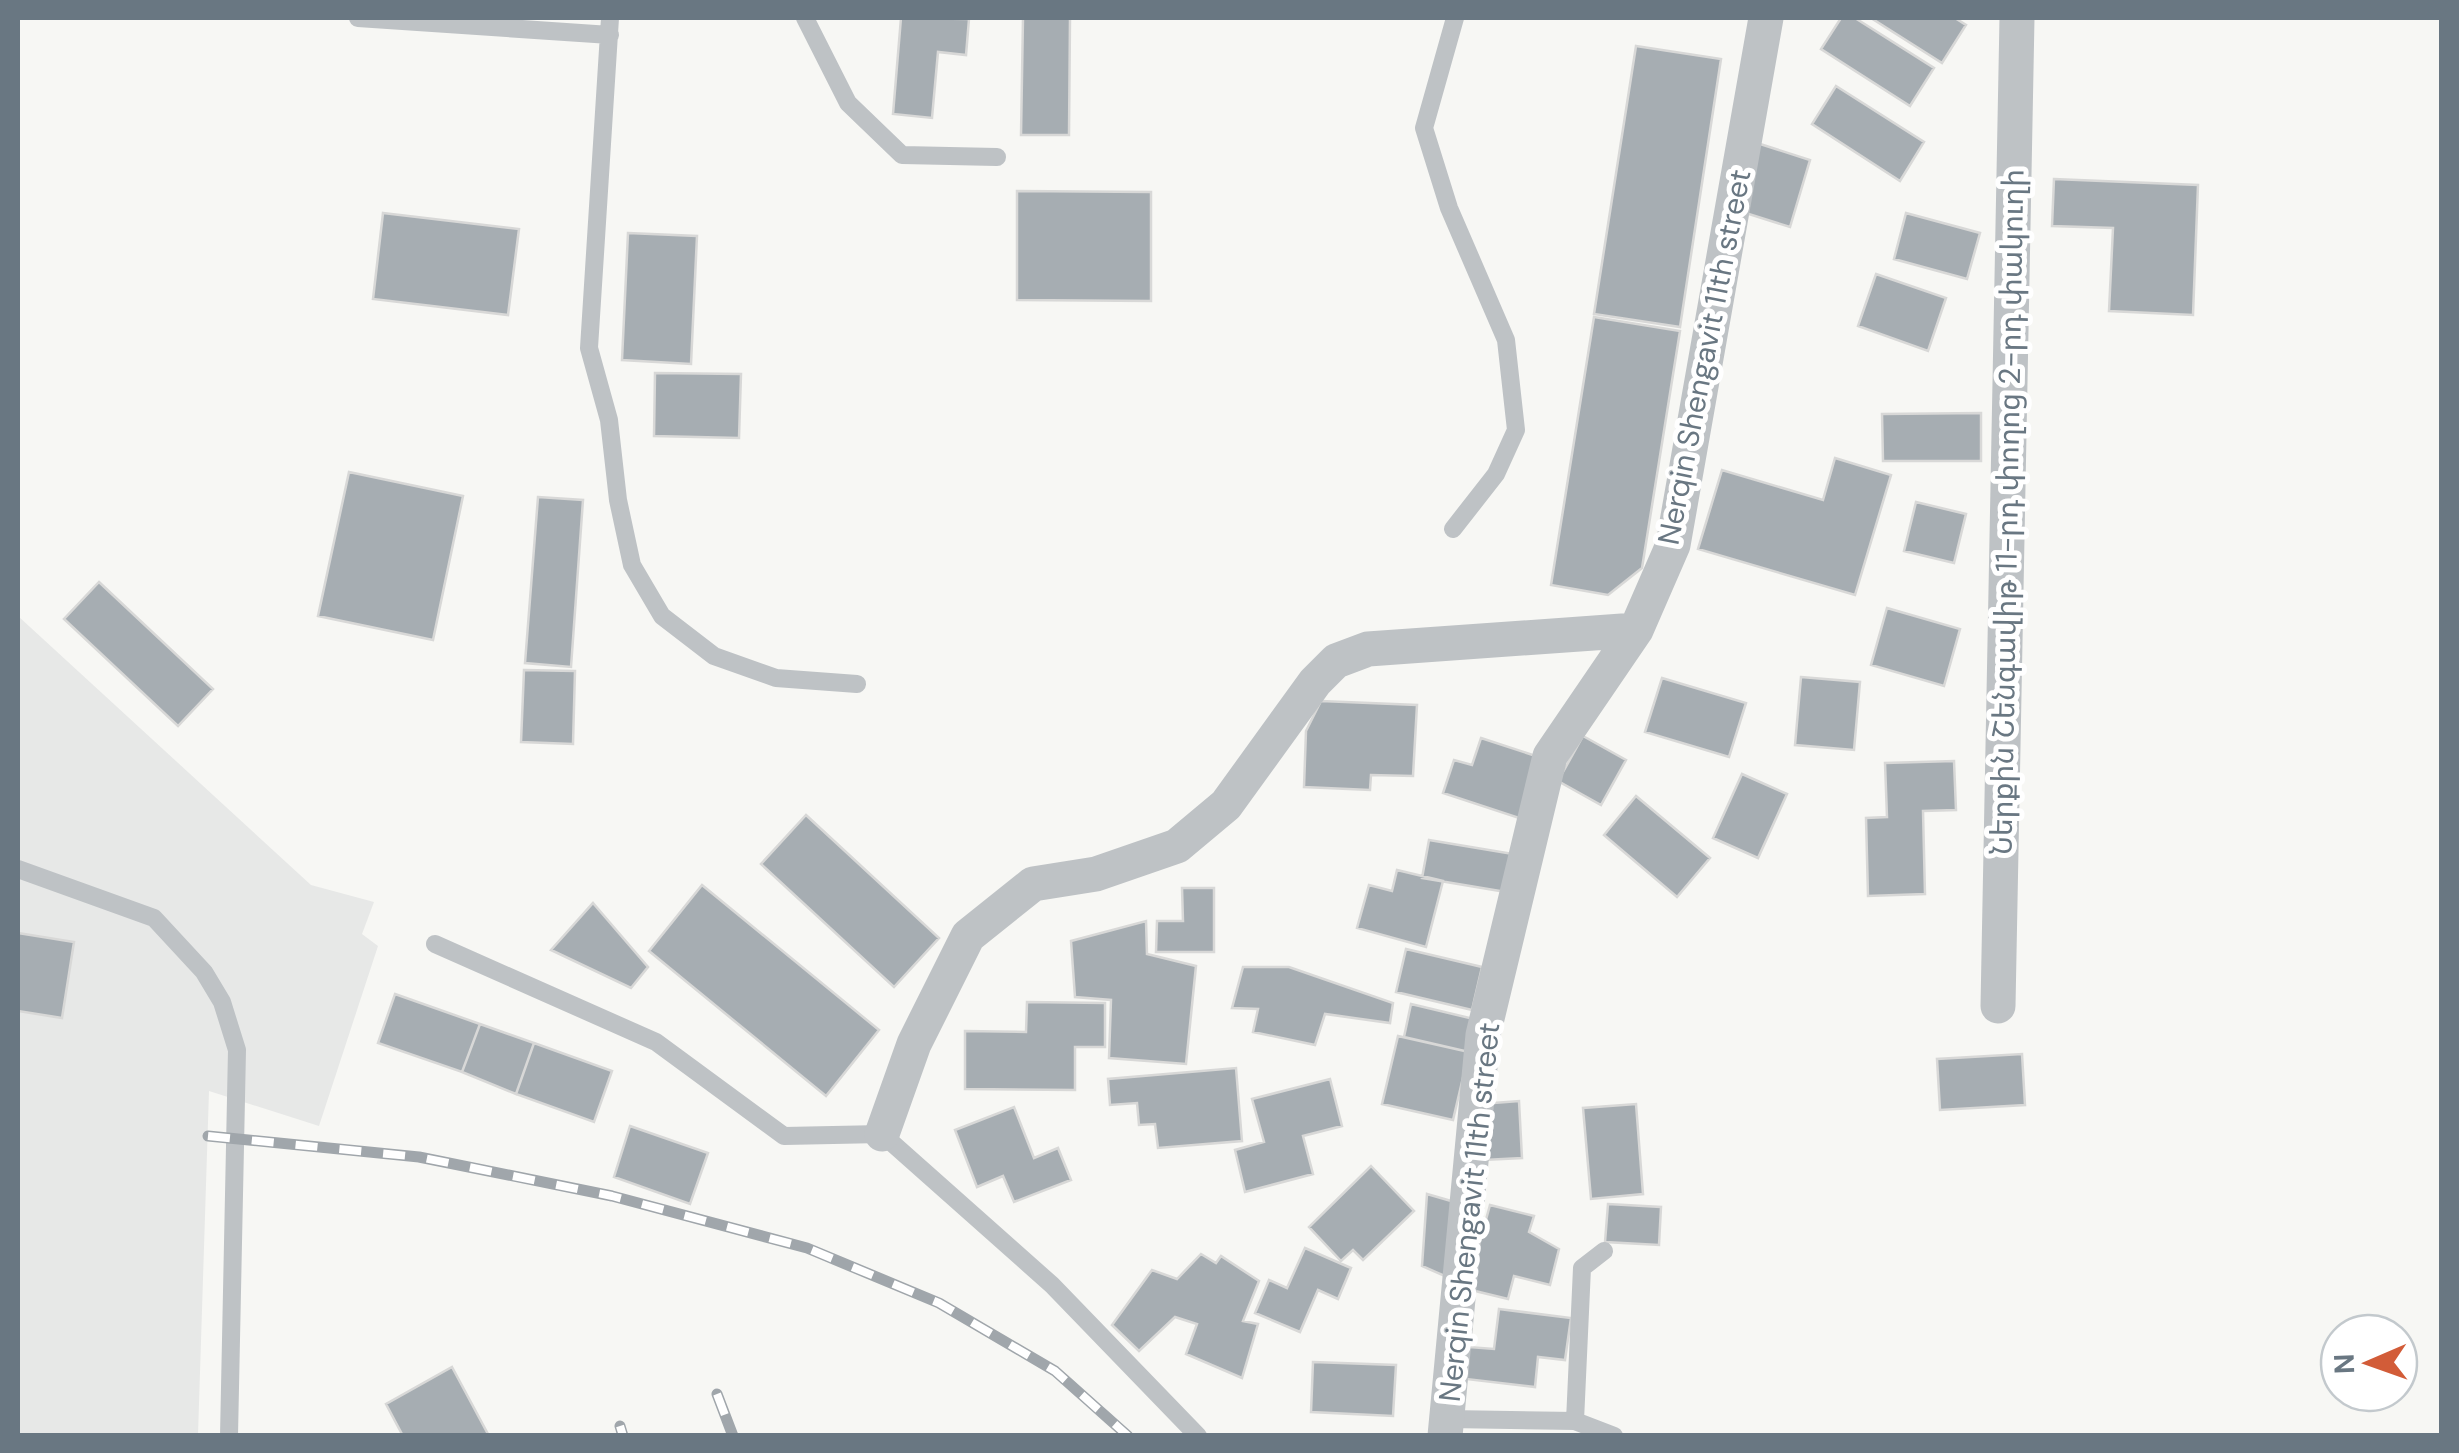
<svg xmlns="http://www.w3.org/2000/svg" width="2459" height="1453" font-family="'DM Sans','Noto Sans Armenian',sans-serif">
	<rect width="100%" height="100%" fill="#f7f7f4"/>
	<path fill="#e7e8e7" d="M18,616L311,885L374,902L362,934L378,946L319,1126L209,1091L198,1435H18Z"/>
	<path fill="#a6adb2" stroke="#d8d8d7" stroke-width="2.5" d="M901,18L969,19L966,55L938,52L932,118L893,114Z
		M1023,18H1070L1069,135H1021Z
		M1841,18H1855L1934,68L1910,106L1821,49Z
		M1871,18H1955L1966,25L1942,63Z
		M1636,46L1721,59L1680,327L1594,314Z
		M1836,86L1924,142L1900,181L1812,124Z
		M1757,143L1810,160L1790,227L1736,210Z
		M2054,179L2198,185L2193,315L2109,311L2113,228L2052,226Z
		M1017,191L1151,192V301L1017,300Z
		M383,213L519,229L508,315L373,299Z
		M1906,213L1980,233L1967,279L1894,259Z
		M628,233L697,236L691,364L622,360Z
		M1876,274L1946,298L1928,351L1858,326Z
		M1594,317L1680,331L1642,568L1608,595L1551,585Z
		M655,373L741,374L739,438L654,436Z
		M1981,413V461H1883L1882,414Z
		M1835,458L1891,475L1855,595L1698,549L1722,470L1823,500Z
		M349,472L463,496L433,640L318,616Z
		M538,497L583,500L571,667L525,663Z
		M1916,502L1966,514L1954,563L1904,551Z
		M99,582L213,689L178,726L64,619Z
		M1887,608L1960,629L1944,686L1871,665Z
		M524,670L575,671L573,744L521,742Z
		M1801,677L1860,682L1854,750L1795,745Z
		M1662,678L1746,703L1729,757L1645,732Z
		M1321,701L1417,705L1413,776L1371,775L1370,790L1304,787L1306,731Z
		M1583,736L1626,760L1601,805L1558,781Z
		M1481,738L1542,758L1522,819L1443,793L1454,760L1472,765Z
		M1954,761L1956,810L1923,811L1925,894L1868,896L1866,818L1887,817L1885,763Z
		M1742,774L1787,794L1758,858L1713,838Z
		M1636,796L1710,858L1677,897L1604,835Z
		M806,815L939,938L894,987L761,864Z
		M1429,840L1513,854L1506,892L1422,878Z
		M1397,870L1443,881L1426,947L1357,928L1369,885L1392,891Z
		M702,885L879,1030L826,1096L649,951Z
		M1182,888H1214V952H1156L1157,921H1183Z
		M593,903L648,967L631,988L551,950Z
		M1146,921L1147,954L1196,966L1186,1064L1109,1058L1111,1000L1075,997L1071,941Z
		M18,933L74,942L62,1018L18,1011Z
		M1406,949L1482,967L1472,1010L1396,992Z
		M1243,967H1289L1393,1003L1390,1023L1325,1014L1315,1045L1253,1032L1258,1009L1232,1008Z
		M395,994L480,1024L462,1072L378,1043Z
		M1027,1002L1105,1003V1047H1075V1090L965,1089V1031L1026,1032Z
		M1411,1004L1478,1020L1469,1052L1404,1037Z
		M480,1024L534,1043L516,1094L462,1072Z
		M1398,1036L1469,1052L1453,1120L1382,1104Z
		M534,1043L612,1071L594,1122L516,1094Z
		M2022,1054L2025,1105L1940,1110L1937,1059Z
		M1236,1068L1242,1141L1158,1148L1155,1124L1139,1125L1137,1103L1110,1105L1108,1079Z
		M1330,1079L1342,1126L1303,1136L1313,1174L1245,1192L1235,1150L1264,1142L1252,1099Z
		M1519,1101L1522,1158L1484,1160L1481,1104Z
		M1636,1104L1643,1194L1591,1199L1583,1108Z
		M1014,1107L1034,1158L1058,1148L1071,1180L1014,1202L1003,1176L977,1187L955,1130Z
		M630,1126L708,1153L690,1204L614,1177Z
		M1371,1166L1414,1211L1363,1260L1353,1250L1341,1261L1309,1227Z
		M1427,1194L1458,1203L1447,1277L1422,1266Z
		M1608,1204L1661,1207L1659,1245L1605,1242Z
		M1490,1205L1534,1216L1529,1232L1559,1249L1550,1285L1514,1276L1508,1299L1467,1289Z
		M1305,1248L1351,1268L1338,1299L1318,1290L1300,1332L1255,1313L1269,1280L1287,1288Z
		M1201,1254L1216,1263L1221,1256L1259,1281L1243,1321L1258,1324L1242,1378L1186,1354L1197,1324L1175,1317L1139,1351L1112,1325L1152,1270L1177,1279Z
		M1499,1309L1571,1318L1565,1360L1538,1357L1535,1387L1466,1379L1469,1347L1494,1349Z
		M1313,1362L1396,1365L1393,1416L1311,1412Z
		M452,1367L489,1436H403L386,1404Z"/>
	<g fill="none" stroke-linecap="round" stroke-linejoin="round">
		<path stroke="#bec2c5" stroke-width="18" d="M358,18L610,35
			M610,18L589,348L609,420L618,500L632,565L662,616L714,656L776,678L857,684
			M805,18L848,103L902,155L997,157
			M1453,529L1496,474L1516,430L1506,340L1449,208L1424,128L1455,18
			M18,869L154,918L204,972L222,1002L237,1050L229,1436
			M435,944L656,1042L784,1136L882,1134L1052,1285L1198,1436
			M1448,1419L1575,1421L1614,1436
			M1575,1421L1582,1268L1604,1251"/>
		<path stroke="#bec2c5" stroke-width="35" d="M1998,1006L2017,18
			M882,1134L914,1044L968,936L1033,884L1096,874L1177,846L1226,805L1315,682L1336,661L1368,649L1636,630
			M1445,1436L1483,1035L1550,756L1636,630L1673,545L1766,18"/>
		<defs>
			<path id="rail" d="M208,1136L419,1157L612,1196L807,1248L939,1303L1055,1371L1128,1436
				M717,1394L733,1436
				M620,1426L623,1436"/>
		</defs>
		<use href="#rail" stroke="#a0a6ab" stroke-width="11"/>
		<use href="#rail" stroke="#fff" stroke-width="8" stroke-dasharray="22" stroke-linecap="butt"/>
	</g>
	<g text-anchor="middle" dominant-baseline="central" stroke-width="10" stroke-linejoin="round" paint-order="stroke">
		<g font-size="30" fill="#697782" stroke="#fff">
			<text transform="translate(1704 357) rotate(-79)">Nerqin Shengavit 11th street</text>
			<text transform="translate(2007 512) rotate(-89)">Ներքին Շենգավիթ 11-րդ փողոց 2-րդ փակուղի</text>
			<text transform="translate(1469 1212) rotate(-84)">Nerqin Shengavit 11th street</text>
		</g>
	</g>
	<rect width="2459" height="1453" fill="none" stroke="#697782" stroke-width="40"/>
	<g transform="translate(2369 1363) rotate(268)"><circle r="48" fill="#ffffff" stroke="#c3c9cd" stroke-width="2.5"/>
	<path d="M0-8L18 38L0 25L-18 38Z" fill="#d25c38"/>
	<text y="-15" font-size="28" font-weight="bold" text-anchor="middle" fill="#697782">N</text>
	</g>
</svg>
